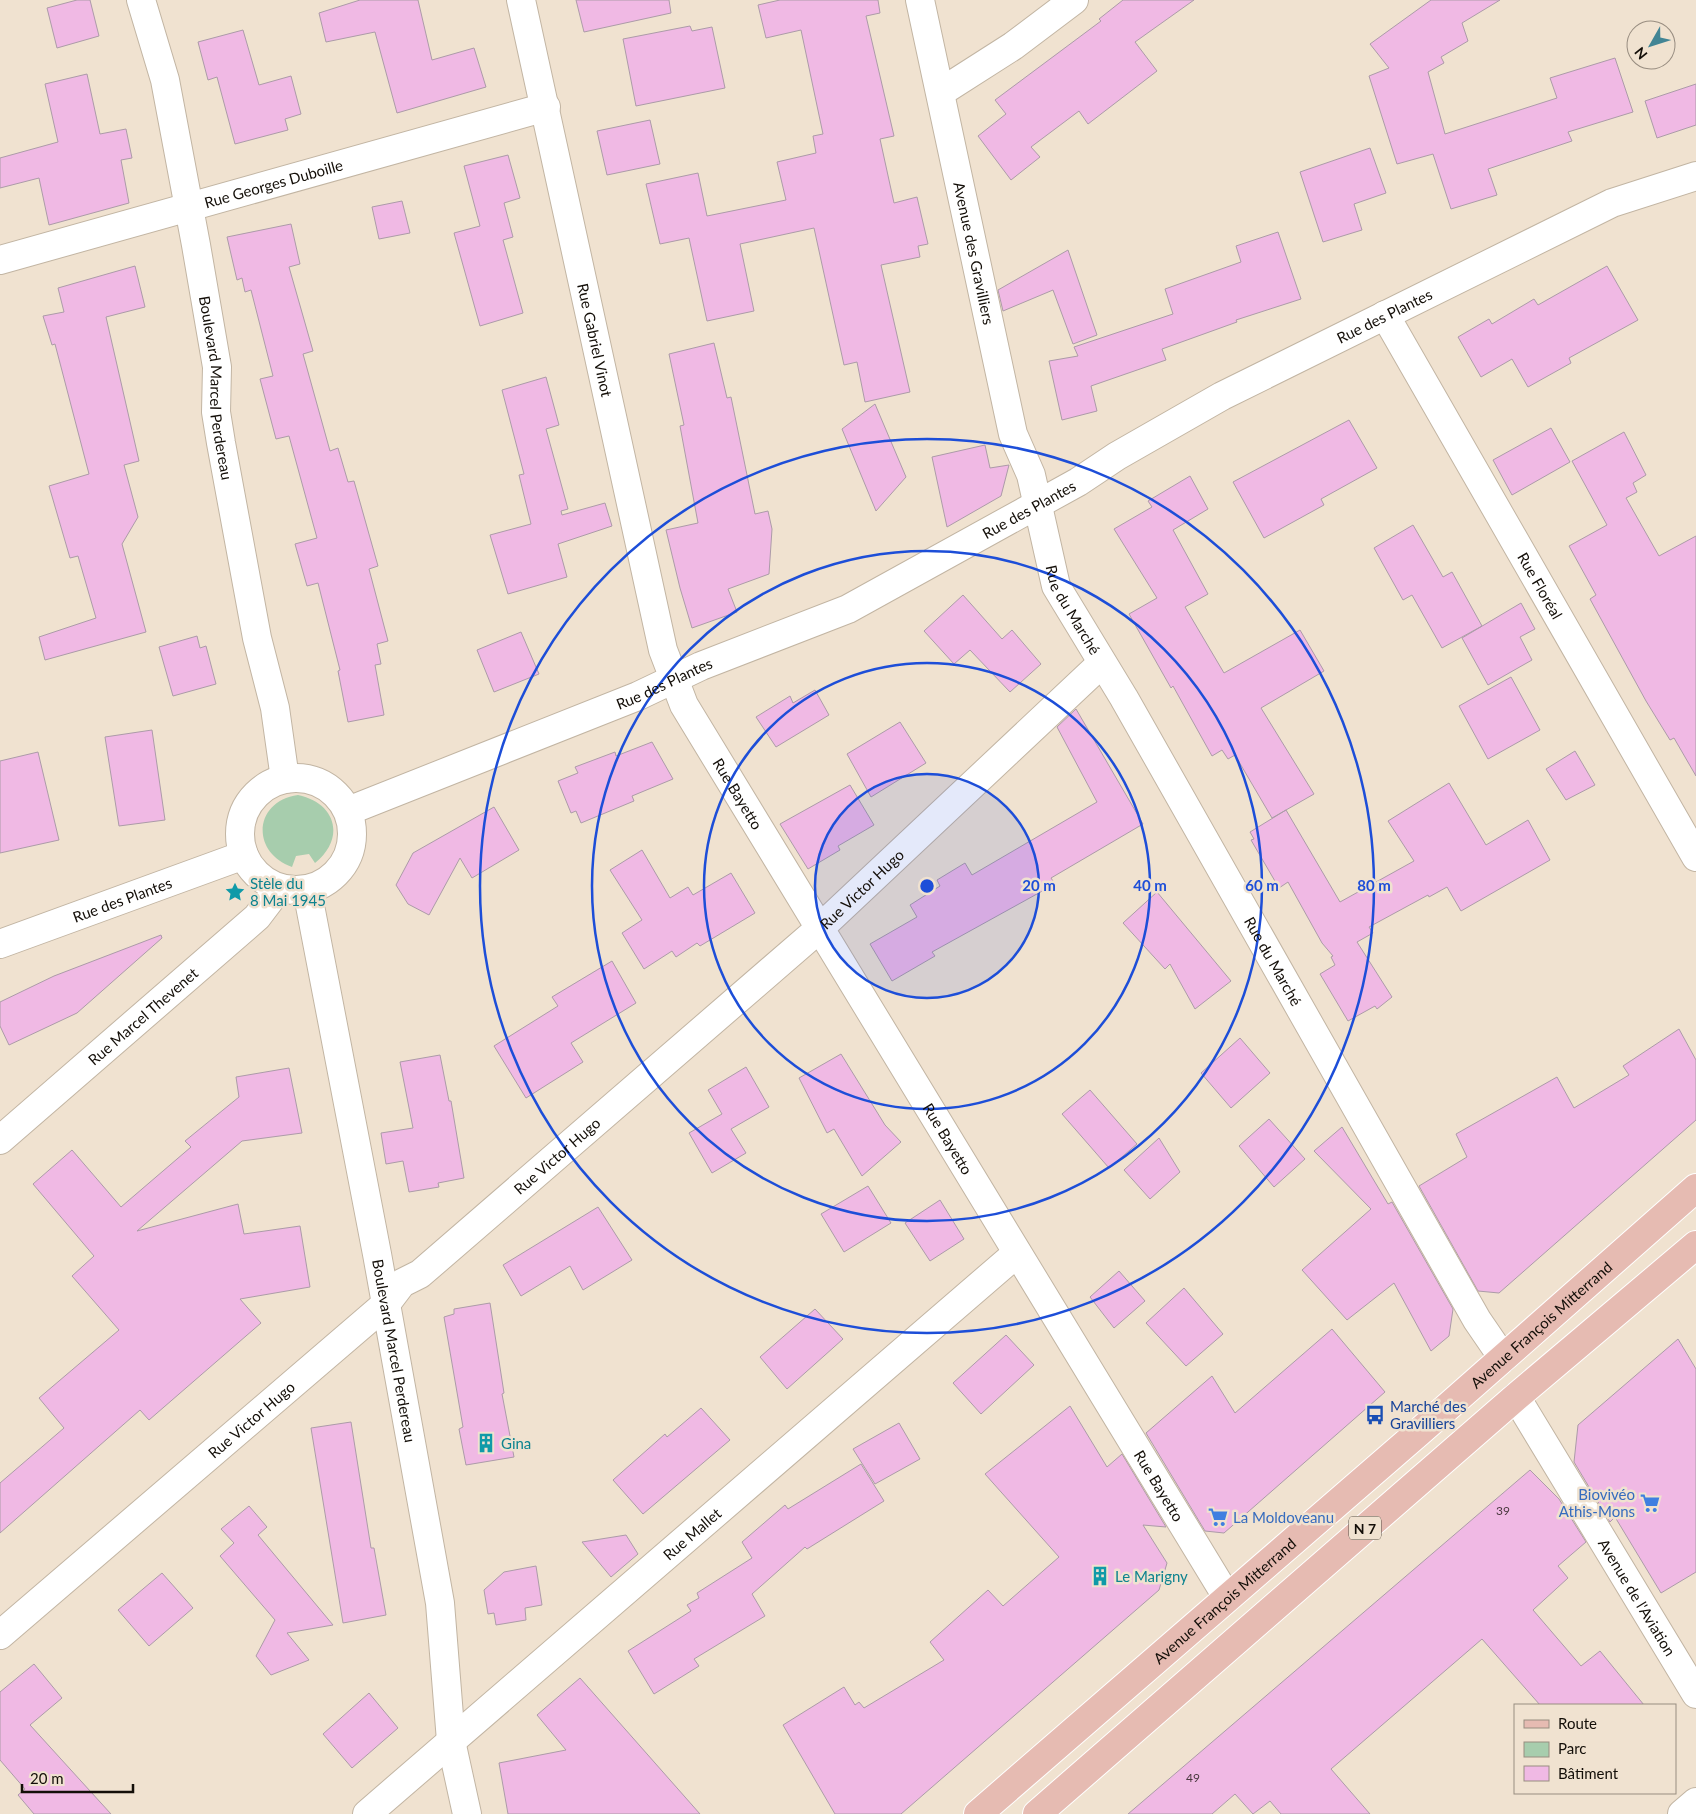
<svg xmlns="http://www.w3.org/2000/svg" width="1696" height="1814" font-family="Lato,sans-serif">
	<rect width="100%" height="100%" fill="#f0e2d0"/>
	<path fill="#a7cdad" d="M298,795C336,803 346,838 315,863L309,854L296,856L292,867C250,852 254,801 298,795Z"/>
	<path fill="#f0b9e4" stroke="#ac9ba8" d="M77,0H90L99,36L57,48L47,8Z
		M360,0H418L432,60L474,48L486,87L397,113L375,32L326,42L319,13Z
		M576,0H669L671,13L584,32Z
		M780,0H878L880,13L866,16L894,136L880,139L894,203L917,197L928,244L918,246L920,257L881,265L910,392L865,402L857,362L844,365L814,228L740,244L754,311L707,321L689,238L660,244L646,184L698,173L707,216L786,200L777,162L816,153L813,136L823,134L801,30L766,38L758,5Z
		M1123,0H1194L1135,42L1157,71L1088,124L1079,111L1031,147L1040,157L1011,180L978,136L1006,114L995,100L1101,21L1099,19Z
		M1431,0H1500L1462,23L1468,41L1441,57L1444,63L1428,72L1445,134L1557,98L1550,78L1615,58L1633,112L1568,132L1572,141L1488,169L1497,195L1451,209L1433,154L1397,164L1369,76L1389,68L1370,44Z
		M690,26L692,31L712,27L725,88L636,106L623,39Z
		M243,30L259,85L291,76L301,114L285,119L288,130L235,144L217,77L208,80L198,42Z
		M87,74L100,134L126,129L132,158L121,160L129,203L49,225L39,178L0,188V158L58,142L45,84Z
		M1696,84V125L1657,138L1645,101Z
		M650,120L660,164L607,175L597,131Z
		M1370,148L1386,193L1354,204L1362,230L1323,242L1300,172Z
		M508,155L520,198L504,203L513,237L503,240L523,313L480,326L454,233L480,226L464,166Z
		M402,201L410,233L379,239L372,207Z
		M291,224L300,264L289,267L313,351L303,354L330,451L338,448L348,482L354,481L378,566L369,569L388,641L377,644L381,664L375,665L384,715L348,722L338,671L340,670L318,583L307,586L295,544L317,538L289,436L276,439L260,379L273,376L251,290L245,292L242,278L237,280L227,237Z
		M1278,232L1301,299L1236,320L1237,322L1162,349L1166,360L1091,386L1097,411L1062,420L1049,361L1078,356L1074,347L1173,314L1165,289L1241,262L1236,246Z
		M1068,250L1097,335L1073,344L1053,290L1003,311L998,290Z
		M135,266L145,307L106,317L139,461L124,465L138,517L122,544L146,632L45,660L39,637L96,618L78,556L70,558L49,486L89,474L55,344L52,345L43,316L64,312L58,288Z
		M1607,266L1638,320L1569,358L1571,363L1528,387L1512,359L1481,377L1458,337L1489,319L1492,324L1534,299L1538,305Z
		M714,343L727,398L731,397L755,514L768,511L772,529L769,574L728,589L737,612L692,628L680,588L666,530L698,523L680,426L684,425L669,354Z
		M546,377L559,425L546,429L568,509L561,511L562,515L605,503L612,526L558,544L567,577L508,594L490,535L531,524L519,475L524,474L502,390Z
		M875,404L906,477L876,511L842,429Z
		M1349,420L1377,468L1321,499L1324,505L1264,538L1233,482Z
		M1551,428L1570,462L1512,495L1493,460Z
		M1624,432L1646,475L1633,483L1637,492L1626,498L1659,556L1696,536V776L1674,738L1670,740L1646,701L1590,599L1596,595L1569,546L1607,525L1572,461Z
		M985,445L990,468L1009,465L1001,496L947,527L932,457Z
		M1190,476L1208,509L1173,530L1208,594L1185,607L1224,673L1300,630L1324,671L1261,708L1314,794L1272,818L1235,755L1228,759L1222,750L1212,756L1173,686L1171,688L1129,614L1157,598L1114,529L1152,507L1148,501Z
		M1413,525L1443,577L1452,572L1482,626L1442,648L1412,595L1403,600L1374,548Z
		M963,595L1002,639L1012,630L1041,664L1010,692L970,650L954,664L924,631Z
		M1521,603L1535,629L1520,637L1532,660L1488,685L1462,638Z
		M521,632L539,674L494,692L477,650Z
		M197,636L200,648L206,646L216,684L173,696L159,647Z
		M1511,677L1540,730L1488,759L1459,706Z
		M815,690L829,715L776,747L756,717L790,696L793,703Z
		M1076,709L1143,824L1051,878L1055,884L932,952L935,956L892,981L870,944L917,917L910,905L940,886L937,880L965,863L972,875L1097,802L1057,727Z
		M900,722L926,763L871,797L847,754Z
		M152,730L165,820L119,826L105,737Z
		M652,742L673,779L632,796L634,801L581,823L576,811L571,813L558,781L578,773L575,767L615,752L616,756Z
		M1575,751L1595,785L1566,800L1546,769Z
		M38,752L59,840L0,853V761Z
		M1449,783L1486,845L1528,820L1550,860L1461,911L1447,887L1429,897L1428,895L1369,927L1373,933L1357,942L1392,997L1377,1009L1375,1006L1348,1021L1320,974L1335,965L1331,957L1333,956L1322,943L1288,882L1279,888L1251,840L1254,839L1250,832L1286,810L1340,902L1414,861L1388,821Z
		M850,785L874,825L838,846L840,850L808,869L780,824Z
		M494,807L519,850L472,878L460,858L429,915L408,904L396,885L413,853Z
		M642,850L670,898L688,887L693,895L731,873L755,913L700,946L697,943L676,957L672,951L644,969L622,933L642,920L610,870Z
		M1157,892L1231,981L1195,1009L1170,964L1165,969L1123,923Z
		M161,935L162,938L77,1013L9,1045L0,1026V1002L54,976Z
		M612,961L636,1003L571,1043L583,1062L526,1098L494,1046L558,1006L552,997Z
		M1679,1029L1696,1060V1120L1499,1293L1478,1291L1419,1186L1467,1157L1456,1134L1557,1077L1574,1108L1629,1075L1623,1066Z
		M1240,1038L1270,1073L1231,1108L1201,1073Z
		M841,1054L885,1125L901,1142L862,1176L834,1129L827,1133L799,1078Z
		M440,1055L449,1101H451L464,1178L438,1183L439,1187L409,1192L403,1161L386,1164L381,1133L413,1128L400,1062Z
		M746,1067L769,1107L731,1129L746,1153L712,1173L689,1133L722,1114L708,1090Z
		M289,1068L302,1133L242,1141L137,1231L238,1204L244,1234L300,1226L310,1287L240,1299L261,1323L149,1420L140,1410L0,1533V1483L64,1428L39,1398L119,1330L72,1276L94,1256L33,1184L72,1150L121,1207L191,1147L185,1141L239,1097L236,1077Z
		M1090,1090L1137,1144L1109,1168L1062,1114Z
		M1269,1119L1305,1159L1274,1187L1239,1146Z
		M1342,1127L1388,1204L1392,1202L1453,1309L1449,1336L1431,1351L1394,1283L1347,1320L1302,1270L1371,1209L1314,1151Z
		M1159,1138L1180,1172L1150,1199L1124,1170Z
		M868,1186L891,1223L844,1252L821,1214Z
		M940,1200L964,1239L930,1261L905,1223Z
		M598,1207L632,1260L583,1290L570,1266L521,1296L503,1265Z
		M1119,1271L1145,1301L1114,1328L1090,1297Z
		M1184,1288L1223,1334L1186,1366L1146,1323Z
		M490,1303L504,1393L502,1394L514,1457L466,1465L459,1429L463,1427L444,1317L454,1314V1309Z
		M815,1309L843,1339L787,1389L760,1357Z
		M1332,1329L1385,1392L1224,1533L1205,1531L1146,1433L1212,1376L1235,1413Z
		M1006,1335L1034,1365L981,1414L953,1383Z
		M1678,1339L1696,1369V1572L1661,1593L1615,1517L1610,1522L1574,1462L1578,1425Z
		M1070,1406L1107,1467L1122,1454L1166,1527L1143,1525L1167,1563L1159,1590L901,1814H835L783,1725L844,1687L855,1705L859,1702L864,1708L944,1660L930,1642L988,1590L1003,1606L1059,1557L985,1474Z
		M701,1408L730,1440L643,1514L613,1480L665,1434L667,1437Z
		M351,1422L371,1548H374L386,1615L343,1623L311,1428Z
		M899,1423L920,1459L875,1484L853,1449Z
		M861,1464L884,1501L807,1549L805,1547L752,1594L765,1616L694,1659L699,1666L654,1694L628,1651L691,1611L687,1605L699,1598L697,1593L752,1558L742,1542L785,1505L788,1509Z
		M1530,1470L1559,1499L1586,1542L1558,1566L1568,1578L1533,1610L1581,1666L1600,1651L1644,1705H1540L1482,1639L1331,1769L1370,1814H1281L1270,1801L1253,1814L1235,1794L1212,1814H1128Z
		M249,1506L267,1527L258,1535L333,1625L287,1633L309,1660L271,1675L256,1656L275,1620L220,1556L234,1543L221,1529Z
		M626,1535L638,1554L611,1577L582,1542Z
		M536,1566L542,1605L525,1608L526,1620L496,1625L494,1613L488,1614L484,1590L504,1572Z
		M162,1573L193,1608L149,1646L118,1610Z
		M34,1664L62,1698L30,1725L111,1814H34L18,1795L25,1789L0,1760V1692Z
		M580,1678L700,1814H508L499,1763L566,1750L537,1715Z
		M369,1693L398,1728L352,1768L323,1734Z"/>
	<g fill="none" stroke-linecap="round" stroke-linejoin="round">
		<defs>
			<g id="minor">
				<path id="s1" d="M141,0L165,80L196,245L217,367L216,412L221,443L257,638L275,708L285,779"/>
				<path id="s2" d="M521,0L663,650L684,705L1227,1597"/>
				<path id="s3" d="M920,0L1013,434L1031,475L1056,586L1124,698L1477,1320L1503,1358"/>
				<path d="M941,92L1013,46L1074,0"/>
				<path id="s4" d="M0,260L546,107"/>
				<path id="s5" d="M1385,315L1696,857"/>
				<circle cx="296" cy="834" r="56"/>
				<path id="s6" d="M348,811L638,696L701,666L848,609L1078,482L1117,456L1222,396L1612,203L1696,176"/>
				<path id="s7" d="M307,890L377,1254L440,1603L451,1741L467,1814"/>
				<path id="s8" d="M0,944L244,855"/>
				<path id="s9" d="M0,1140L257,917L279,888"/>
				<path id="s10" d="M1516,1397L1696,1694"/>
				<path id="s11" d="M0,1635L386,1304L402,1283L420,1274L820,928L1102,663"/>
				<path id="s12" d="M367,1814L1017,1253"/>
				<path d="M1682,1814L1696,1802"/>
			</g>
			<g id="primary">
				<path id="s13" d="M978,1814L1418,1433L1696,1188"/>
				<path d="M1037,1814L1516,1397L1696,1245"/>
			</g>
		</defs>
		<use href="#minor" stroke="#c2b5a3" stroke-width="30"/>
		<use href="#primary" stroke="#fff" stroke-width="30"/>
		<use href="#minor" stroke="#fff" stroke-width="28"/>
		<use href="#primary" stroke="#e6bbb2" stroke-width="28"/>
	</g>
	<circle cx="927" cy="886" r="112" fill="#1d4ed8" fill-opacity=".12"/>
	<g fill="none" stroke="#1d4ed8" stroke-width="2.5">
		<circle cx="927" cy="886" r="112"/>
		<circle cx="927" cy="886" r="223"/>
		<circle cx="927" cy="886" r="335"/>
		<circle cx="927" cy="886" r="447"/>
	</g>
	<defs>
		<symbol id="sight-bare" viewBox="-9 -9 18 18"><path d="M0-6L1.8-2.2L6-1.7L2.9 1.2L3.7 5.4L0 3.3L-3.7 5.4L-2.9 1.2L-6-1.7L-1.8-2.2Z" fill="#0f9aa8" stroke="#f0e2d0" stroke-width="2.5" paint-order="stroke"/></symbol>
		<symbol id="bus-bare" viewBox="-9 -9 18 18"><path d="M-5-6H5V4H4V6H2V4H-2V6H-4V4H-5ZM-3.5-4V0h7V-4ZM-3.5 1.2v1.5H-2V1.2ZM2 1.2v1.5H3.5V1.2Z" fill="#1a4fb4" stroke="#f0e2d0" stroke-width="2.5" paint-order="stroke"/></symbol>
		<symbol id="building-bare" viewBox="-9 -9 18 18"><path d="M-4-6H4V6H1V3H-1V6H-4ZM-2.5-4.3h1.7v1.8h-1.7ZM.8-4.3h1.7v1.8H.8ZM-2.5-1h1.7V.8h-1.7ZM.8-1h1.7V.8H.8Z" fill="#0f9aa8" stroke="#f0e2d0" stroke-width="2.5" paint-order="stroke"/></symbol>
		<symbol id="supermarket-bare" viewBox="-9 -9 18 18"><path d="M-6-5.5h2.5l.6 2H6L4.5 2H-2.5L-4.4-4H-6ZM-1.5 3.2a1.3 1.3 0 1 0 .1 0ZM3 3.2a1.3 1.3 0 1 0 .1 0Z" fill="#3f7fe0" stroke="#f0e2d0" stroke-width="2.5" paint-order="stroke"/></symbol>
	</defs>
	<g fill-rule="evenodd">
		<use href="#sight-bare" x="221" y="878" width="28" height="28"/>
		<use href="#bus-bare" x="1361" y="1401" width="28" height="28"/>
		<use href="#building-bare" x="472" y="1429" width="28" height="28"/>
		<use href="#supermarket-bare" x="1636" y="1489" width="28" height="28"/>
		<use href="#supermarket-bare" x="1204" y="1503" width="28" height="28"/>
		<use href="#building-bare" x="1086" y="1562" width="28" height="28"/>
	</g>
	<g text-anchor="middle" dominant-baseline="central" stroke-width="5" stroke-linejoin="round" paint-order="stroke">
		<g font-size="12" fill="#4a393f">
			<text x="1503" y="1510">39</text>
			<text x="1193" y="1777">49</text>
		</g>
		<rect fill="#f0e2d0" stroke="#554e44" stroke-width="1" x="1349" y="1516.5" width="32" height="23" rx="4"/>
		<g font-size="14" font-weight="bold" fill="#130e08">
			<text x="1365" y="1528">N 7</text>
		</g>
		<g font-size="15" fill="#130e08" stroke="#f0e2d0">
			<text stroke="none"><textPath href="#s4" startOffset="284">Rue Georges Duboille</textPath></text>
			<text stroke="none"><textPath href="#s3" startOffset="259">Avenue des Gravilliers</textPath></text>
			<text stroke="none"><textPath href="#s6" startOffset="1151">Rue des Plantes</textPath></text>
			<text stroke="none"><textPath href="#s2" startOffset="348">Rue Gabriel Vinot</textPath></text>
			<text stroke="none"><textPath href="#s1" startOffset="396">Boulevard Marcel Perdereau</textPath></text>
			<text stroke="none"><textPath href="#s6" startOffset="746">Rue des Plantes</textPath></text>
			<text stroke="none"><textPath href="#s5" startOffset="312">Rue Floréal</textPath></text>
			<text stroke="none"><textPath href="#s3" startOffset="631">Rue du Marché</textPath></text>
			<text stroke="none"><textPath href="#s6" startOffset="341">Rue des Plantes</textPath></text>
			<text stroke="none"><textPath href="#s2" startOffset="828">Rue Bayetto</textPath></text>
			<text stroke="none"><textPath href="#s11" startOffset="1141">Rue Victor Hugo</textPath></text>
			<text stroke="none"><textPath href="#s8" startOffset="130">Rue des Plantes</textPath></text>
			<text stroke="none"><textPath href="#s3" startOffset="1036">Rue du Marché</textPath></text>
			<text stroke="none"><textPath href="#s9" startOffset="189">Rue Marcel Thevenet</textPath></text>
			<text stroke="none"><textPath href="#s2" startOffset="1232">Rue Bayetto</textPath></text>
			<text stroke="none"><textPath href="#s11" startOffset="736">Rue Victor Hugo</textPath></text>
			<text stroke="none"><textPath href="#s13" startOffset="746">Avenue François Mitterrand</textPath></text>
			<text stroke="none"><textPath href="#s7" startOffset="469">Boulevard Marcel Perdereau</textPath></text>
			<text stroke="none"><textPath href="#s11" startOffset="331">Rue Victor Hugo</textPath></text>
			<text stroke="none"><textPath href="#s2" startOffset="1638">Rue Bayetto</textPath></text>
			<text stroke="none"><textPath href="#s12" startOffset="429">Rue Mallet</textPath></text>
			<text stroke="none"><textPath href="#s10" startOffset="234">Avenue de l'Aviation</textPath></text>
			<text stroke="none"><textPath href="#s13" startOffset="326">Avenue François Mitterrand</textPath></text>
		</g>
		<g font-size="15" fill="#0d838f" stroke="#f0e2d0" text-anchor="start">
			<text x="250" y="883">Stèle du<tspan x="250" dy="17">8 Mai 1945</tspan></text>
			<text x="501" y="1443">Gina</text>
			<text x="1115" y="1576">Le Marigny</text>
		</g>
		<g font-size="15" fill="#164399" stroke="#f0e2d0" text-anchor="start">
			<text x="1390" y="1406">Marché des<tspan x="1390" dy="17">Gravilliers</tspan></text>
		</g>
		<g font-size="15" fill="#366cbe" stroke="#f0e2d0" text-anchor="end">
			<text x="1635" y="1494">Biovivéo<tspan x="1635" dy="17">Athis-Mons</tspan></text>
			<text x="1233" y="1517" text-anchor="start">La Moldoveanu</text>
		</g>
	</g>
	<circle cx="927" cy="886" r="8" fill="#1d4ed8" stroke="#f0e2d0" stroke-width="2.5"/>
	<g font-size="15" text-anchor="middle" font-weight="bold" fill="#1d4ed8" stroke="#f0e2d0" stroke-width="5" stroke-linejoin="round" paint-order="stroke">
		<text x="1039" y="891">20 m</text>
		<text x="1150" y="891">40 m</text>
		<text x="1262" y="891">60 m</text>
		<text x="1374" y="891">80 m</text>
	</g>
	<rect x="1514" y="1704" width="162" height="90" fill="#f0e2d0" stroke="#988d80"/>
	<rect x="1524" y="1720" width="25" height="8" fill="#e6bbb2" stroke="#988d80"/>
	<text x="1558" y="1729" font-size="15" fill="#130e08">Route</text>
	<rect x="1524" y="1742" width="25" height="15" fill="#a7cdad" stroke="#988d80"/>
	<text x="1558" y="1754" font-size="15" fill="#130e08">Parc</text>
	<rect x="1524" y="1766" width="25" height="15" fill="#f0b9e4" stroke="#988d80"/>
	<text x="1558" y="1779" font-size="15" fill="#130e08">Bâtiment</text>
	<g transform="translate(1651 45) rotate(231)"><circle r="24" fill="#f0e2d0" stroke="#988d80"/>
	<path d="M0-4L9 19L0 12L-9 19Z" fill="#428595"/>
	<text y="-8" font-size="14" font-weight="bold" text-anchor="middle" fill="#130e08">N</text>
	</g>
	<path d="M22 1784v8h111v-8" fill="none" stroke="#130e08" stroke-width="2.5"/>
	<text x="30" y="1784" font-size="15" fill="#130e08" stroke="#f0e2d0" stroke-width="4" paint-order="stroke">20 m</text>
</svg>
